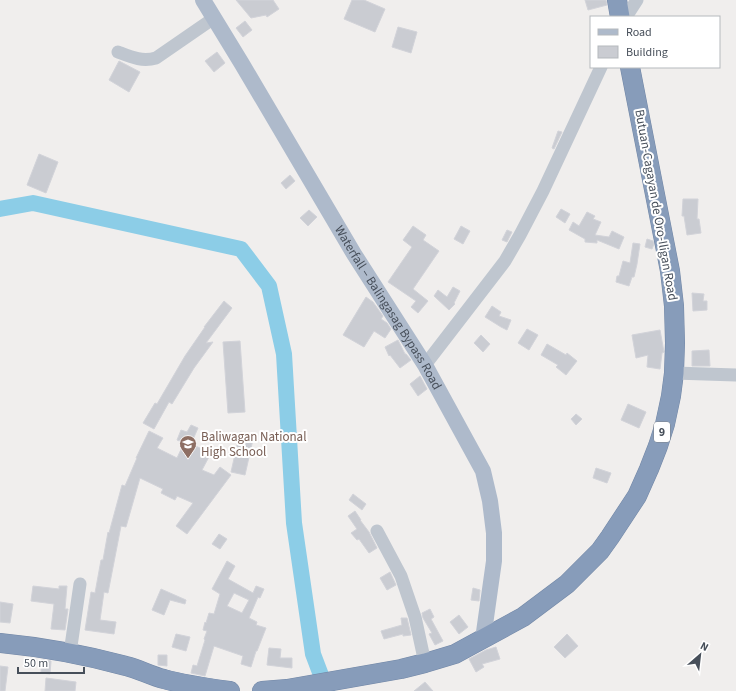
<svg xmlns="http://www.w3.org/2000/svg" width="736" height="691" font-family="'Source Sans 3',sans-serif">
	<rect width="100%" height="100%" fill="#f0eeed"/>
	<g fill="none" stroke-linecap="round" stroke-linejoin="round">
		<path stroke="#8ccde7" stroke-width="16" d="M0,209L33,203L241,249L269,286L284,354L294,523L313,654L327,691"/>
	</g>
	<path fill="#caccd2" stroke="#d2d3d9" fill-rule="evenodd" d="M236,0H273L279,9L267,17L266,15L251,18Z
		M352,0H364L385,9L375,32L344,19Z
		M585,0H606L607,5L588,10Z
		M245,21L252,30L243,37L236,28Z
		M398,27L417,32L411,53L392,47Z
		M217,52L225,63L214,72L205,61Z
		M119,61L140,72L129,92L109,80Z
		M558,131L562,132L554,149L552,148Z
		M39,154L58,162L46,193L27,185Z
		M290,175L295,181L286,189L281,183Z
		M683,199H698L697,219H699L701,233L687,235L684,216H682Z
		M561,209L570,214L565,223L556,217Z
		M309,210L317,217L308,226L300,218Z
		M587,212L595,216L593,219L601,222L595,235L609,237L612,231L624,237L619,249L597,240V243L585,242V239L569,230L573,222L579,226Z
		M413,226L426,235L423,240L439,251L413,289L428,301L418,313L411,307L416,301L388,282L412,247L403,240Z
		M461,226L470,231L463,244L454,239Z
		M507,230L512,232L507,242L502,240Z
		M647,239L653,241L654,244L652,249L645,247Z
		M633,243L640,244L637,264L634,277H632L629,286L616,282L617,276H619L623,261L630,263Z
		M453,287L460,291L454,303L455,304L449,310L434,296L438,290L447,297Z
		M692,293L704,294L703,301H707V310L693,311Z
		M366,297L373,302L383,316L381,319L387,323L391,329L385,338L374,331L364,347L343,335Z
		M224,301L232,308L206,343L213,342L194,368L172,404L169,402L154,429L143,423L155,403L157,404L185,356L205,327H204Z
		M492,306L501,312L499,316L511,320L507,330L501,327L485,317Z
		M527,329L538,335L529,350L518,343Z
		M660,330L664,352L662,353L660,369L647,367L648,355L636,358L632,335Z
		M481,335L490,344L483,352L474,343Z
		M398,340L405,354H406L411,360L400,368L390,355L389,356L385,347Z
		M240,341L245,412L228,413L223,342Z
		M547,344L566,355L567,353L577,361L566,375L556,367L558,365L541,355Z
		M709,350L710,366H692V351Z
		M420,376L427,389L418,396L410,384Z
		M628,404L646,412L639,428L621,420Z
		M576,414L582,419L576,425L571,419Z
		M191,425L198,428L191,444L211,453L202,470L214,475L220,467L231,475L187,534L176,526L193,503L177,496L175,500L161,493L163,489L140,478L126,527L121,526L108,593L104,592L100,620L116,622L114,634L85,630L91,592L95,593L101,560H103L108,532L109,533L122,485L125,486L137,458H136L149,431L163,438L157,448L177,458L184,443L177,440L181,430L187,432Z
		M240,432L254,435L245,475L231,472Z
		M596,468L611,473L607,483L593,478Z
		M353,494L366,504L362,510L349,500Z
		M355,511L361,520H360L369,532L377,548L369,553L359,539L357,540L351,533L357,529L348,516Z
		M219,534L227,539L220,549L212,544Z
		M227,561L235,566L228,579L253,593L256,586L264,589L260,598L258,597L249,618L257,622L256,625L266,628L257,651H256L251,667L241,664L243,656L214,646L205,676L191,673L193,665L197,666L205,640L204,639L207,631L203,630L205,622L206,623L209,613L214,614L220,594L212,589ZM234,593L249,600L242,613L227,606Z
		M390,572L396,585L387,590L380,578Z
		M33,586L59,589V586H67L65,609H68L65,630L51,629L54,604L31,601Z
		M473,588L480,590L479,601L471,600Z
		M161,589L186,600L185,604L170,600L164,615L152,610Z
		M0,602L13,604L10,623L0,622Z
		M430,609L434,617L431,619L443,641L435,645L429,634L432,633L423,618L422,613Z
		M459,615L468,627L459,634L450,622Z
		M401,618H407L411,635L403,636V634L384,639L381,631L402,625Z
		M176,634L190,637L186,651L172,647Z
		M567,634L578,646L565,658L554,647Z
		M496,647L500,659L482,664L484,667L476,672L469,659L486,650Z
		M269,648L281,649L280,658H292V668L267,665Z
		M158,655H167V666L158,665Z
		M41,660L51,661L50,674L41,673Z
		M0,666L8,667L5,691H0Z
		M46,678L76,682L75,691H45Z
		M425,682L433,691H414Z"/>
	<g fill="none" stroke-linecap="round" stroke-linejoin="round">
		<defs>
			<path id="highway" d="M617,0L620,17
				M0,643C42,647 85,655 126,666C139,669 151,676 164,679C185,685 208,688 230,691
				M262,691L287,689L401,669L425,663L455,654L523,617L567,584L600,551L610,537L637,496L649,469L658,446L665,424L671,396L674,373L675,343L674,306L670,271L630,67"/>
		</defs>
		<use href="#highway" stroke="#7287a6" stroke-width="20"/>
		<path stroke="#bfc6cf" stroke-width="13" d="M626,17L637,0
			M118,52C131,57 142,62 156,58L214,18
			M425,365L505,261L520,235L543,191L601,67
			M674,373L736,375
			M377,531L401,576L415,617L425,663
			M70,653L80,584"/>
		<path stroke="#aebacb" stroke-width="16" id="s1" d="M203,0L242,64L354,254L425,365L483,471L490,501L494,533V561L483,639"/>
		<use href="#highway" stroke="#879cba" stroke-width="19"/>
	</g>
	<defs>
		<symbol id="school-pin" viewBox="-11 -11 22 30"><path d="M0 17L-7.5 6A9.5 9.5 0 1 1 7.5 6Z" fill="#8d6e63" stroke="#fff"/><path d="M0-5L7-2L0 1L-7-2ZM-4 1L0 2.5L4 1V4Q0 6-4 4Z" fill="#fff"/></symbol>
	</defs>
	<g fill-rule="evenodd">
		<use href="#school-pin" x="178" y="434" width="20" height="27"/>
	</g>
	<g text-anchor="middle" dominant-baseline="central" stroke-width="4" stroke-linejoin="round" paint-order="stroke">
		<rect fill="#fff" stroke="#7e848c" stroke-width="1" x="654" y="422" width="16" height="20" rx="3"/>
		<g font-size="12" font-weight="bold" fill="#474f5a">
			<text x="662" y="432">9</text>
		</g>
		<g font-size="13" fill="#474f5a" stroke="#fff">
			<text transform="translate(656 205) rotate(80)">Butuan-Cagayan de Oro-Iligan Road</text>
			<text stroke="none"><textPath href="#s1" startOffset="359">Waterfall ‒ Balingasag Bypass Road</textPath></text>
		</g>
		<g font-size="13" fill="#785e54" stroke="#fff" text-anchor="start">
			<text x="201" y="437">Baliwagan National<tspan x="201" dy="15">High School</tspan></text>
		</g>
	</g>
	<rect x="590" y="16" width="130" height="52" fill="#ffffff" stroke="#b5b9bd"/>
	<rect x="598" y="29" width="20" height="6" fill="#aebacb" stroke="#b5b9bd"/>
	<text x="626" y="36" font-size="12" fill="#474f5a">Road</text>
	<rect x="598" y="46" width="20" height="12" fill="#caccd2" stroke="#b5b9bd"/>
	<text x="626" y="56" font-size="12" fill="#474f5a">Building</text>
	<g transform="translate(700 655) rotate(28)" stroke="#ffffff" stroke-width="3" paint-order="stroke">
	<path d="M0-3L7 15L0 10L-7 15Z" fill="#474f5a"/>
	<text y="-6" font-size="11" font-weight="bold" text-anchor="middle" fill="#474f5a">N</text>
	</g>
	<path d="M18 667v6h66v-6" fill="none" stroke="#474f5a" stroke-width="2"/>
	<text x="24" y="667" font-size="12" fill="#474f5a" stroke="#ffffff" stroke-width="3" paint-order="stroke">50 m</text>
</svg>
